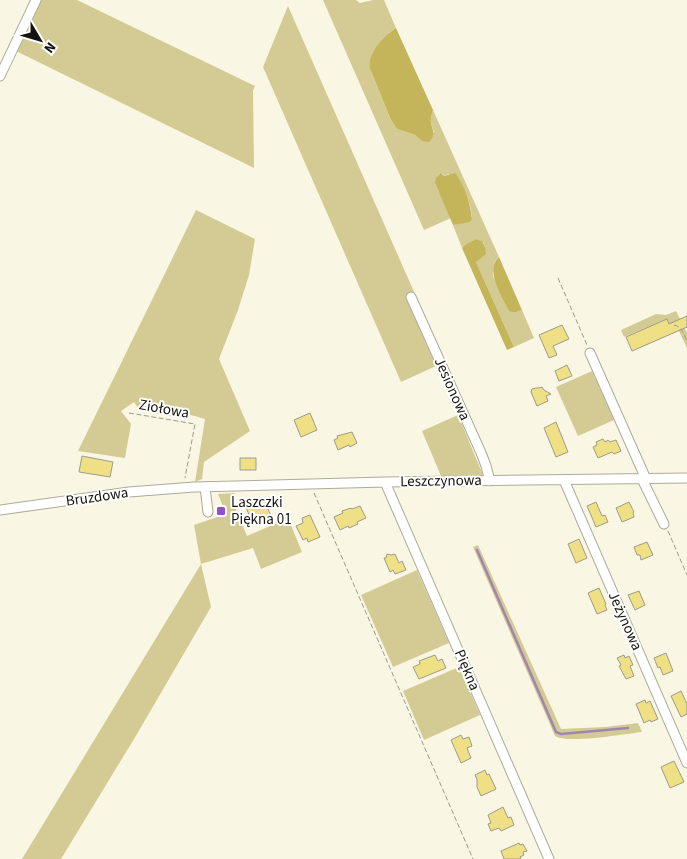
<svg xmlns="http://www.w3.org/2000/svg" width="687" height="859" font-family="'Source Sans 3',sans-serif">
	<rect width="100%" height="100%" fill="#f9f7e4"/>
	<path fill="#d4cb94" d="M41,0H77L255,86L253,91L254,168L16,51Z
		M323,0H356L360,3L373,0H384L396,28L389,33L370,69L391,120L397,129L415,135L422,141L434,132L430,120L433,110L499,257C493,261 493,269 493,276L509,310L516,312L522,310L534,338L514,347L476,262L485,247L483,242L476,239L466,244L462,248L453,225L472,219C471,198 462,189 449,174L444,176L442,173L435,183L451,218L424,230Z
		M288,6L415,294L406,298L436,366L401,382L263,67Z
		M196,210L255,239L249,275L238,310L219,359L250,431L204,462L202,479L195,482L205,419L187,414L182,418L140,411L134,402L121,411L131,424L125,458L78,451Z
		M676,311L687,333V348L679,331L673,333L667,319L624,337L621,330L656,314L666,315Z
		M592,371L614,420L578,436L556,387Z
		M458,415L483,475L441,476L422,431Z
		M235,493L232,500L247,536L288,518L302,552L261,569L253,548L201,564L211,607L137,734L61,859H22L201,564L194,525L226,514L218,494Z
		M478,545L561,729L605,727L638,723L642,732C625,734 567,744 555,736L473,547Z
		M417,570L449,643L393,667L361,595Z
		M459,667L480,715L424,740L403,691Z"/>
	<path fill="#c4b55a" d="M396,28L433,110C432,114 430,118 431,123C433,131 436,135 429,142L422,141L415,135L397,129L391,120L370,69C367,53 384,36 396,28Z
		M441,173L444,176L455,173C464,183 471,206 472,219L470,222L453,225L435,183L436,178Z
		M476,239L482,241L485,247L486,254L476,262L514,347L507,350L462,248L466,244Z
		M499,257L522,310C517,312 514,313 509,311C502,296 484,270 499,257Z"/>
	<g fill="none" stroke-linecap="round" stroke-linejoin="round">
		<path stroke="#9e86b0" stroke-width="2.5" d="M477,550L556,732L561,734L628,728"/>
	</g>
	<path fill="#efe085" stroke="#9d9b8a" d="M687,316V327L632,351L626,337L667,319L669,324Z
		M562,325L569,339L553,346L557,355L549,358L539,335Z
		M567,365L572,376L559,381L555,371Z
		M542,387L544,390L551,394L546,396L548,401L537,406L531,392L532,389L536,388H539Z
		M310,413L317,430L301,437L294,420Z
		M556,422L568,452L556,457L544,428Z
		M352,432L357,443L350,447L349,445L338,450L334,440L338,438L337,436Z
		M603,439L605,442L608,440L610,442L616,440L621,451L614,454L612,452L598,458L593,447L597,445L596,442Z
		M82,456L113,462L110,477L79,472Z
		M240,458H256V470H240Z
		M264,500L271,516L252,523L246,507Z
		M596,502L602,516L605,515L608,522L596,527L587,506Z
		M629,502L634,512L633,513L634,517L622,522L616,508Z
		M360,506L366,518L357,522L358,524L349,528L348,526L340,530L334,517L343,513L342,511L351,508L352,509Z
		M310,515L320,537L308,542L307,538L303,540L296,526L303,523L302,518Z
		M579,539L587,558L576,563L568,544Z
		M647,542L653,555L641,560L640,555H637L634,547Z
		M387,554L391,555L395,554L399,563L402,561L406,570L395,574L393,570L390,572L384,558H386Z
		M599,588L606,604L605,605L607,610L597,614L588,593Z
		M639,591L645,605L635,610L628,595Z
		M666,653L673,671L663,675L660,667L658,668L654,658Z
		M435,655L438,661L442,659L446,668L419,679L413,667L420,664L419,661Z
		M624,655L625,658L629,656L633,665L630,666L634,676L626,679L619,666L621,665L617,658Z
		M681,691L687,704V714L681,717L671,696Z
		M645,700L646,703L650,701L658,719L651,722L650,720L644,723L636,704Z
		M461,735L463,739L469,737L472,746L467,748L471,758L461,763L451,740Z
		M674,761L684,782L670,788L661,767Z
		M485,770L487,775L489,774L496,789L481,796L477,787V779L475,775Z
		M503,807L508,818L511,817L514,825L501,831L499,828L491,831L488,824L491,823L488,815Z
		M519,843L520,845L523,844L527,851L523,852L524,855L520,857L521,859H504L501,851Z"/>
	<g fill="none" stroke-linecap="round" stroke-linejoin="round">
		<defs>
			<path id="minor" d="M0,76L36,0
				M411,297L482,455L486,466L490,481
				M590,353L646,479
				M642,479L664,524
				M564,480L687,763
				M385,482L549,859
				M205,487L208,512
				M0,510L129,492L194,487L385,482L687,478"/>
		</defs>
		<use href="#minor" stroke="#adaa99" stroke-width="11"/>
		<path stroke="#9b998b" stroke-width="1" stroke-dasharray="5 2.5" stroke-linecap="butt" d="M558,278L587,345
			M674,325C682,327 684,334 687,342
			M129,413L195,424L185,478
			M314,493L473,859
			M668,531L687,575"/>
		<use href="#minor" stroke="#fff" stroke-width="9"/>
	</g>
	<rect fill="#9450c5" stroke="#fff" stroke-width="2" x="216" y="506" width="10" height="10" rx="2.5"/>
	<g text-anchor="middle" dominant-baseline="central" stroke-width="4" stroke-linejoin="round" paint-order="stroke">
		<g font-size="15" fill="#14130d" stroke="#fff">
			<text transform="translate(452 389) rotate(66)">Jesionowa</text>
			<text transform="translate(164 409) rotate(10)">Ziołowa</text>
			<text transform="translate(441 481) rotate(-1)">Leszczynowa</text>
			<text transform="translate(97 497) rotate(-8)">Bruzdowa</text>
			<text transform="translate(625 621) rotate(66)">Jeżynowa</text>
			<text transform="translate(467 670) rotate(67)">Piękna</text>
		</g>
		<g font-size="15" fill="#14130d" stroke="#fff" text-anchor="start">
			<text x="231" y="502">Laszczki<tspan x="231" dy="17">Piękna 01</tspan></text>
		</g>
	</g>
	<g transform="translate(40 40) rotate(128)" stroke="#ffffff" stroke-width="4" paint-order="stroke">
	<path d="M0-4L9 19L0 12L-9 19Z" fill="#14130d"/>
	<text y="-8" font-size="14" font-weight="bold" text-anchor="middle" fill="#14130d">N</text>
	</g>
</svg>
